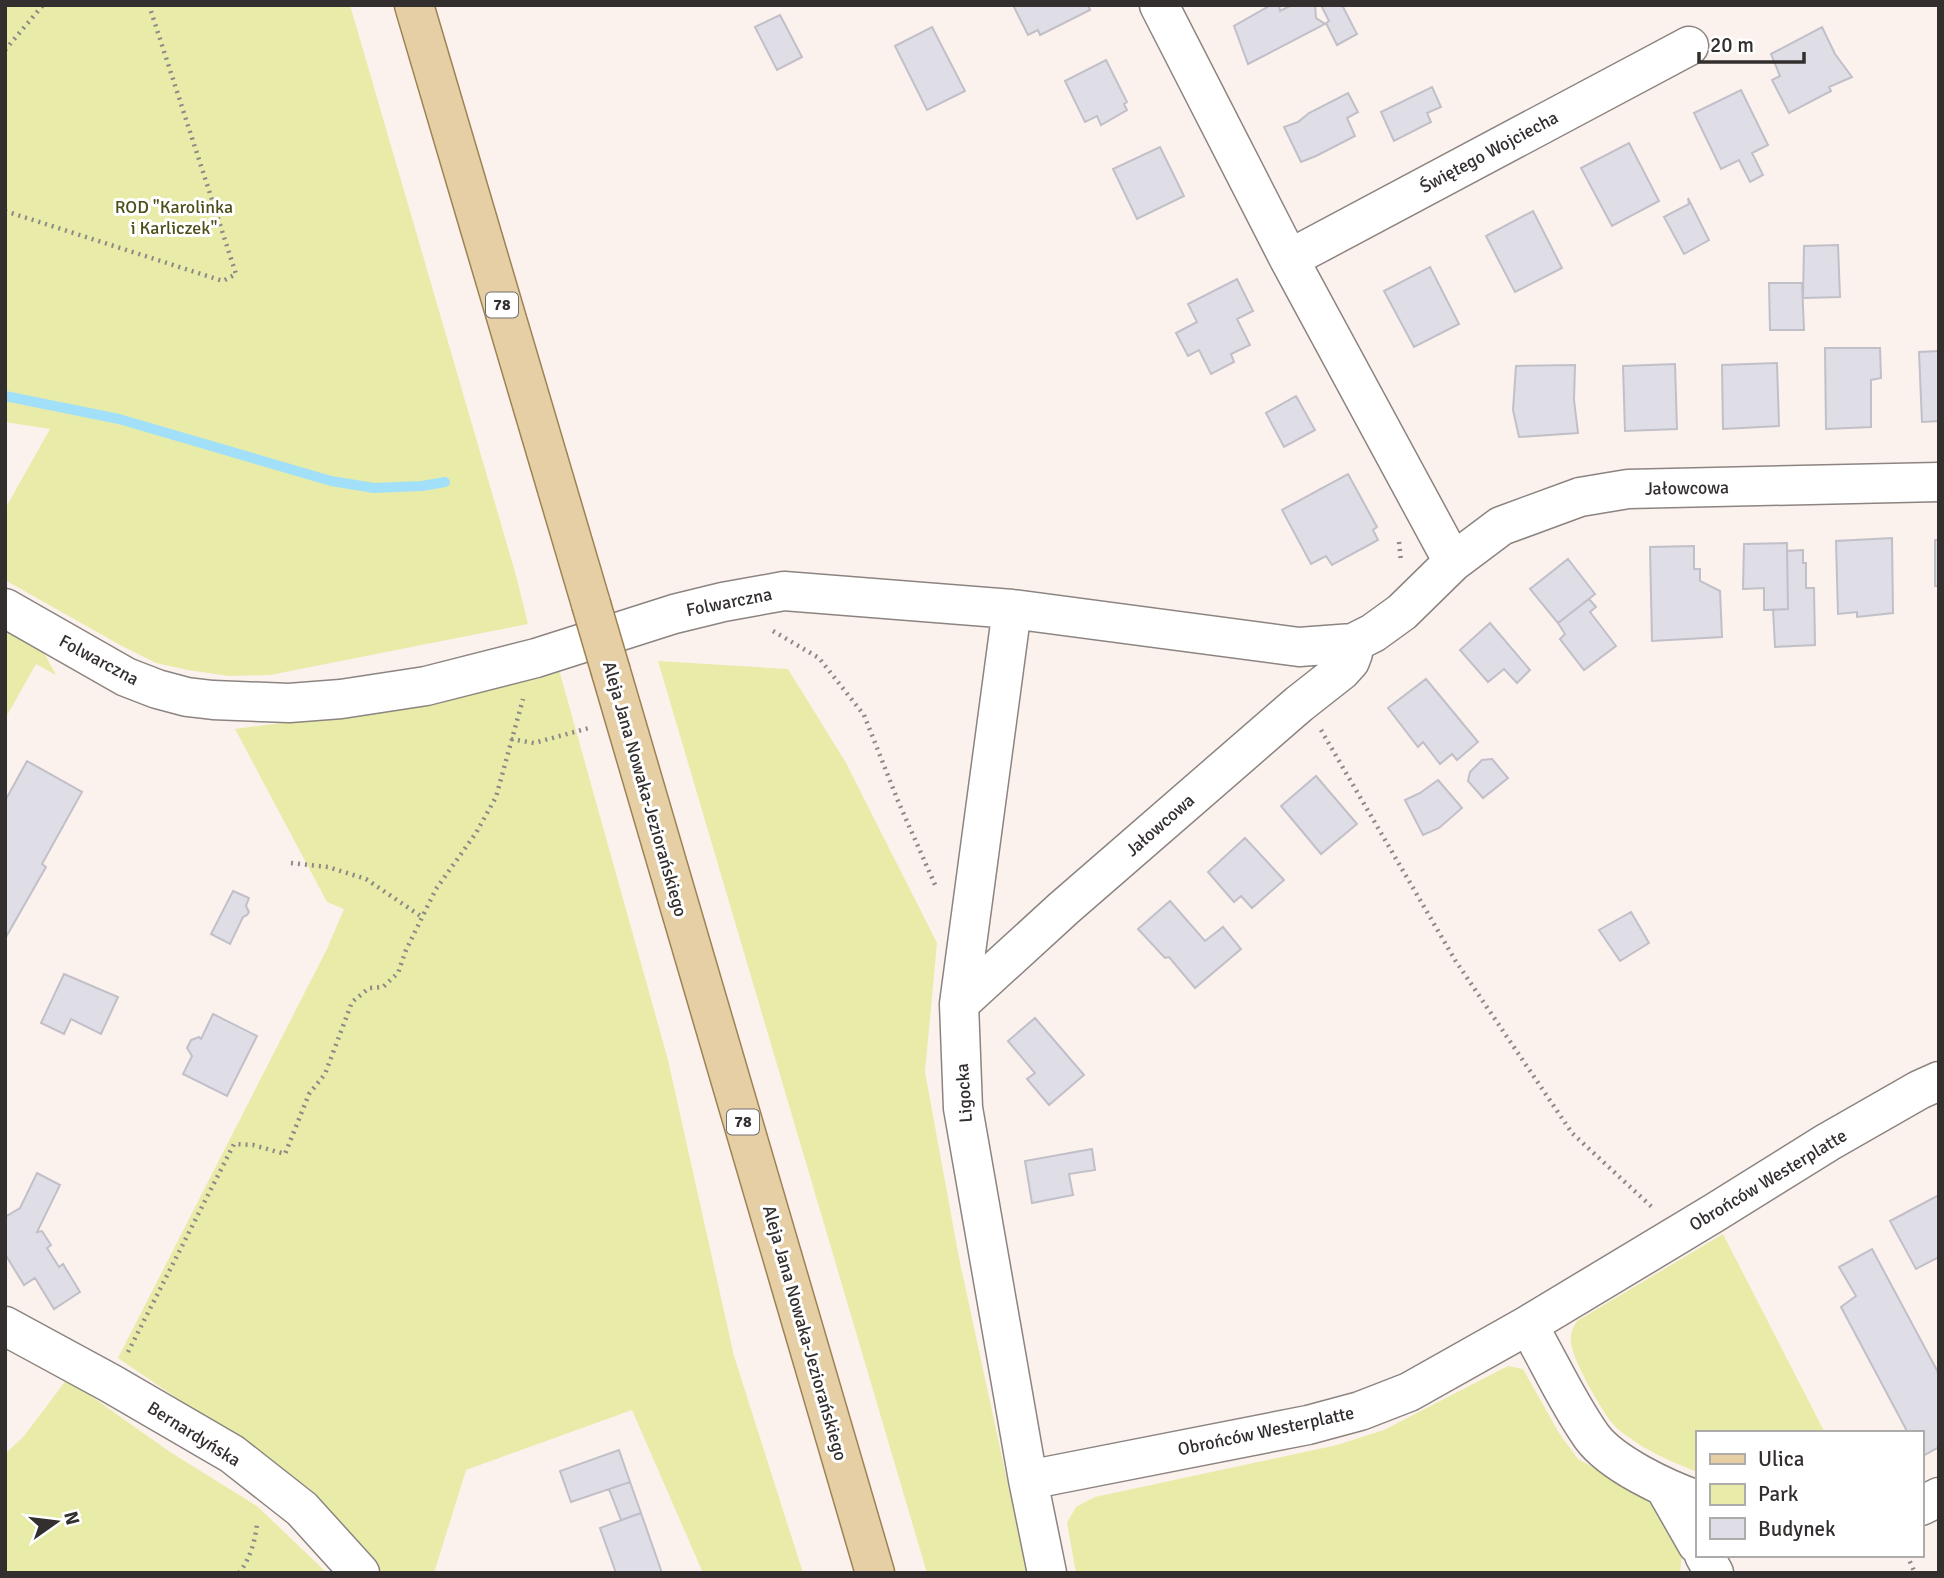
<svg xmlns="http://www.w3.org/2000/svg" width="1944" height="1578" font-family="Signika,sans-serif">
	<rect width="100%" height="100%" fill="#fbf1ed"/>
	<path fill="#e8eca8" d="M5,5H350L517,579L528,624L270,675L229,676L188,670L156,663L120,645L5,580V509L50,429L5,422Z
		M5,631L43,651L56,675L36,664L5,719Z
		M658,661L788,669L846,763L937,943L925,1072L959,1258L1027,1573H927Z
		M558,666L668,1060L734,1356L803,1573H703L632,1410L466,1470L434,1573H377L310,1489L118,1358L327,949L344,909L327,902L235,729L401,708Z
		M1723,1234L1825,1433H1697V1472C1675,1463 1653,1454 1634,1441C1627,1436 1618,1430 1613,1424C1601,1410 1572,1359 1571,1342C1570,1333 1573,1328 1577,1321Z
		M1508,1366L1523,1369L1559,1433L1578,1459L1652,1500L1682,1553L1680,1573H1076L1067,1523L1076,1507L1095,1497L1337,1445L1384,1430Z
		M67,1379L170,1452L257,1506L327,1573H5V1454L24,1436Z"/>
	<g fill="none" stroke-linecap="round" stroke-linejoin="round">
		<path stroke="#a2e0fa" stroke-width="10" d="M5,396L119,419L331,481L374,488L422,486L445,482"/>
	</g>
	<path fill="#dfdee7" stroke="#c1bfc8" stroke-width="2" d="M1013,5H1088L1090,10L1040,35L1038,30L1028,35Z
		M1271,5H1279L1280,11L1292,5H1315L1316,18L1325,24L1248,64L1234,26Z
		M1321,5H1342L1357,34L1337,45L1326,23L1329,21Z
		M780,15L802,57L777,70L755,27Z
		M932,27L965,91L927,110L895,46Z
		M1822,27L1835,54L1852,77L1829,87L1831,91L1789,113L1772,80L1780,76L1771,54Z
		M1106,60L1127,102L1124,104L1127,110L1101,125L1097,116L1085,122L1065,81Z
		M1432,87L1441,107L1427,113L1431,122L1394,141L1381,112Z
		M1741,90L1768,145L1752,153L1763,175L1750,182L1739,160L1721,169L1694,113Z
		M1348,93L1358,112L1347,118L1355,136L1316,156L1301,162L1284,127L1298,122L1309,113Z
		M1629,143L1659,201L1612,226L1581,168Z
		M1160,147L1184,196L1137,219L1113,169Z
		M1688,198L1709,240L1684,254L1664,217L1689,204Z
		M1533,211L1562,268L1515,292L1486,236Z
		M1838,245L1840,297L1803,298L1804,246Z
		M1430,267L1459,324L1414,347L1384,291Z
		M1237,279L1253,311L1237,319L1250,345L1231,354L1234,362L1211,374L1199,350L1188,356L1176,333L1197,322L1188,304Z
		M1769,283H1802L1804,330H1770Z
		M1825,348H1880L1881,378L1871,380V427L1826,429Z
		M1939,351V421L1922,422L1919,352Z
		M1777,363L1779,426L1723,429L1722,365Z
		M1675,364L1677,429L1625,431L1623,366Z
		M1575,365L1574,400L1578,433L1519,437L1513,410L1516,366Z
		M1296,396L1315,430L1284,447L1266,413Z
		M1348,474L1377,527L1373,530L1378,540L1332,565L1326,556L1311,564L1282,510Z
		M1892,538L1893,613L1857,617V612L1838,614L1836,541Z
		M1935,540H1939V586H1935Z
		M1787,543L1788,609L1764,610V588L1743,589L1744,544Z
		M1694,546V569H1700V581L1720,591L1722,637L1652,641L1650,547Z
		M1803,550V563H1806V588H1814L1815,645L1775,647L1773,610L1788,609L1787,551Z
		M1568,559L1595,594L1558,623L1530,589Z
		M1589,599L1596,607L1590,612L1616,646L1584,670L1560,639L1565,634L1558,623Z
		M1490,623L1530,670L1517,683L1504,669L1488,682L1460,650Z
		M1426,679L1478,742L1457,760L1452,754L1440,764L1423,742L1418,747L1388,708Z
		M1492,759L1508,778L1483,798L1468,781L1470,772L1482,760Z
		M27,761L82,792L42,864L46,867L6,937L5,801Z
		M1316,776L1357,824L1321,854L1281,806Z
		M1438,780L1462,808L1439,828L1423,835L1405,800L1420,793Z
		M1245,838L1284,880L1252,908L1241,896L1234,902L1208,872Z
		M233,891L249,898L246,906L249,912L247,915L243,917L230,944L211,934Z
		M1170,901L1205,941L1223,927L1241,949L1195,988L1169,957L1165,958L1138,929Z
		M1631,912L1649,943L1620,961L1599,930Z
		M64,974L118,997L101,1034L71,1019L64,1034L41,1023Z
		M213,1014L257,1036L227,1096L183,1074L192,1056L187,1048L191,1040L199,1037L201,1039Z
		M1035,1018L1084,1075L1049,1105L1027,1079L1035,1073L1008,1041Z
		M1092,1149L1095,1170L1069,1174L1073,1195L1032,1203L1025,1161Z
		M37,1173L60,1185L37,1232L42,1231L51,1245L47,1248L59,1267L63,1264L80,1292L54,1309L35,1278L24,1285L5,1254V1217L20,1208Z
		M1939,1195V1257L1916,1269L1890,1221Z
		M1872,1249L1939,1374V1447L1921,1457V1433H1908L1841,1307L1856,1296L1839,1267Z
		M619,1450L630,1482L571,1502L560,1471Z
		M630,1482L641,1513L621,1520L609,1489Z
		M641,1513L662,1573H616L600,1528Z"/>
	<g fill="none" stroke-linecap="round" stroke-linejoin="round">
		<defs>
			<path id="minor" d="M1159,5L1289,259L1453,562
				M1289,259L1689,46
				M5,608L126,677L157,689L187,697L213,700L289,703L341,699L426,686L536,658L674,614L723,602L784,591L1012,609L1299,647L1353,643L1373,633L1402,612L1453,562L1501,526L1580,497L1628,489L1939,482
				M1012,609L959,1004L963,1108L1028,1480L1047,1573
				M959,1004L1064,908L1299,704L1341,671L1350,661L1353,653V643
				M1528,1325C1549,1361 1567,1402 1592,1437C1612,1464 1666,1489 1697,1500
				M5,1326L110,1383L232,1454L302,1509L360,1573
				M1028,1480L1308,1425L1360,1411L1409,1392L1528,1325L1714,1213L1828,1142L1919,1090L1939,1081
				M1665,1488L1697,1544
				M1921,1506L1939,1497
				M1704,1555L1714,1573"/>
			<path id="major" d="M414,5L591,604
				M611,672L875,1573"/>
		</defs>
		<use href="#minor" stroke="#8c8480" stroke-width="41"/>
		<use href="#major" stroke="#9d8254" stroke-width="41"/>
		<path stroke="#8f8886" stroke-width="4.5" stroke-dasharray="2 5" stroke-linecap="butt" d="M5,50L43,5
			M5,211L223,281L236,274L149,5
			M1399,542L1401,561
			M773,631L819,658L864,715L898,801L936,887
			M1321,730L1455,960L1572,1133L1654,1209
			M511,739L534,743L589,728
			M291,863L328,867L366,879L422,917
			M128,1352L234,1144L253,1145L285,1154L309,1094L325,1074L352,1002L369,988L383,987L398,973L406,950L436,889L476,833L496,797L523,699
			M1907,1555L1915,1573
			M239,1573C250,1559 256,1539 257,1522"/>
		<use href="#minor" stroke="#fff" stroke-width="38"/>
		<use href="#major" stroke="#e6cea5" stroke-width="38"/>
		<defs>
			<path id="major-bridge" d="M591,604L611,672"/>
		</defs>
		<use href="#major-bridge" stroke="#9d8254" stroke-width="41" stroke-linecap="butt"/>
		<use href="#major-bridge" stroke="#e6cea5" stroke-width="38"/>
	</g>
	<g text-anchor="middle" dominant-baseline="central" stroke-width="6" stroke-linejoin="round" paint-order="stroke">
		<g fill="#fff" stroke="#706d6d" stroke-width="2">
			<rect x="486" y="292.5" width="32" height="25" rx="5"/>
			<rect x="727" y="1109.5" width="32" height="25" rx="5"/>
		</g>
		<g font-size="16" font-weight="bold" fill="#332f2e">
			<text x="502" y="305">78</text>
			<text x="743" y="1122">78</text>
		</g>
		<g font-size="18" fill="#332f2e" stroke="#fff">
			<text transform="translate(1489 152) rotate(-28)">Świętego Wojciecha</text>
			<text transform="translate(1687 488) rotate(-1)">Jałowcowa</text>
			<text transform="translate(729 602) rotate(-11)">Folwarczna</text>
			<text transform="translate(99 660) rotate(28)">Folwarczna</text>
			<text transform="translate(645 789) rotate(74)">Aleja Jana Nowaka-Jeziorańskiego</text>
			<text transform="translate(1160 825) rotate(-41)">Jałowcowa</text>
			<text transform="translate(964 1093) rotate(-94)">Ligocka</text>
			<text transform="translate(1768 1180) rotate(-31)">Obrońców Westerplatte</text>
			<text transform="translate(805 1333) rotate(74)">Aleja Jana Nowaka-Jeziorańskiego</text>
			<text transform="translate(1266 1431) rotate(-12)">Obrońców Westerplatte</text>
			<text transform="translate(194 1434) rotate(32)">Bernardyńska</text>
		</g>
		<g font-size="18" fill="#4d4e1a" stroke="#fff">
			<text x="174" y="207">ROD "Karolinka<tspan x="174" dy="21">i Karliczek"</tspan></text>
		</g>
	</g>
	<rect width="1944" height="1578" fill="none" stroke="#332f2e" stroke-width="14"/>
	<rect x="1696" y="1431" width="228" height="126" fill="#ffffff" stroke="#adacab" stroke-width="2"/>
	<rect x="1710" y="1454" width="35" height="10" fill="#e6cea5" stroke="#adacab" stroke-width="2"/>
	<text x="1758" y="1466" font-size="21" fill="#332f2e">Ulica</text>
	<rect x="1710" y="1484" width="35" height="21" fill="#e8eca8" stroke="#adacab" stroke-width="2"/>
	<text x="1758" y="1501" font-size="21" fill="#332f2e">Park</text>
	<rect x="1710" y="1518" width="35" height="21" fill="#dfdee7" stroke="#adacab" stroke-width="2"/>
	<text x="1758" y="1536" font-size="21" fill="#332f2e">Budynek</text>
	<g transform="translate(56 1522) rotate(76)" stroke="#ffffff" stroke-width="5" paint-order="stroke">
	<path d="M0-5L12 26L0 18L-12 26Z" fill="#332f2e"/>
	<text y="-10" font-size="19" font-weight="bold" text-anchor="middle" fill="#332f2e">N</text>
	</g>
	<path d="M1699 52v10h105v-10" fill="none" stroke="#332f2e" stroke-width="3.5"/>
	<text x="1710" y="52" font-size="21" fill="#332f2e" stroke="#ffffff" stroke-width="5" paint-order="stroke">20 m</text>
</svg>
